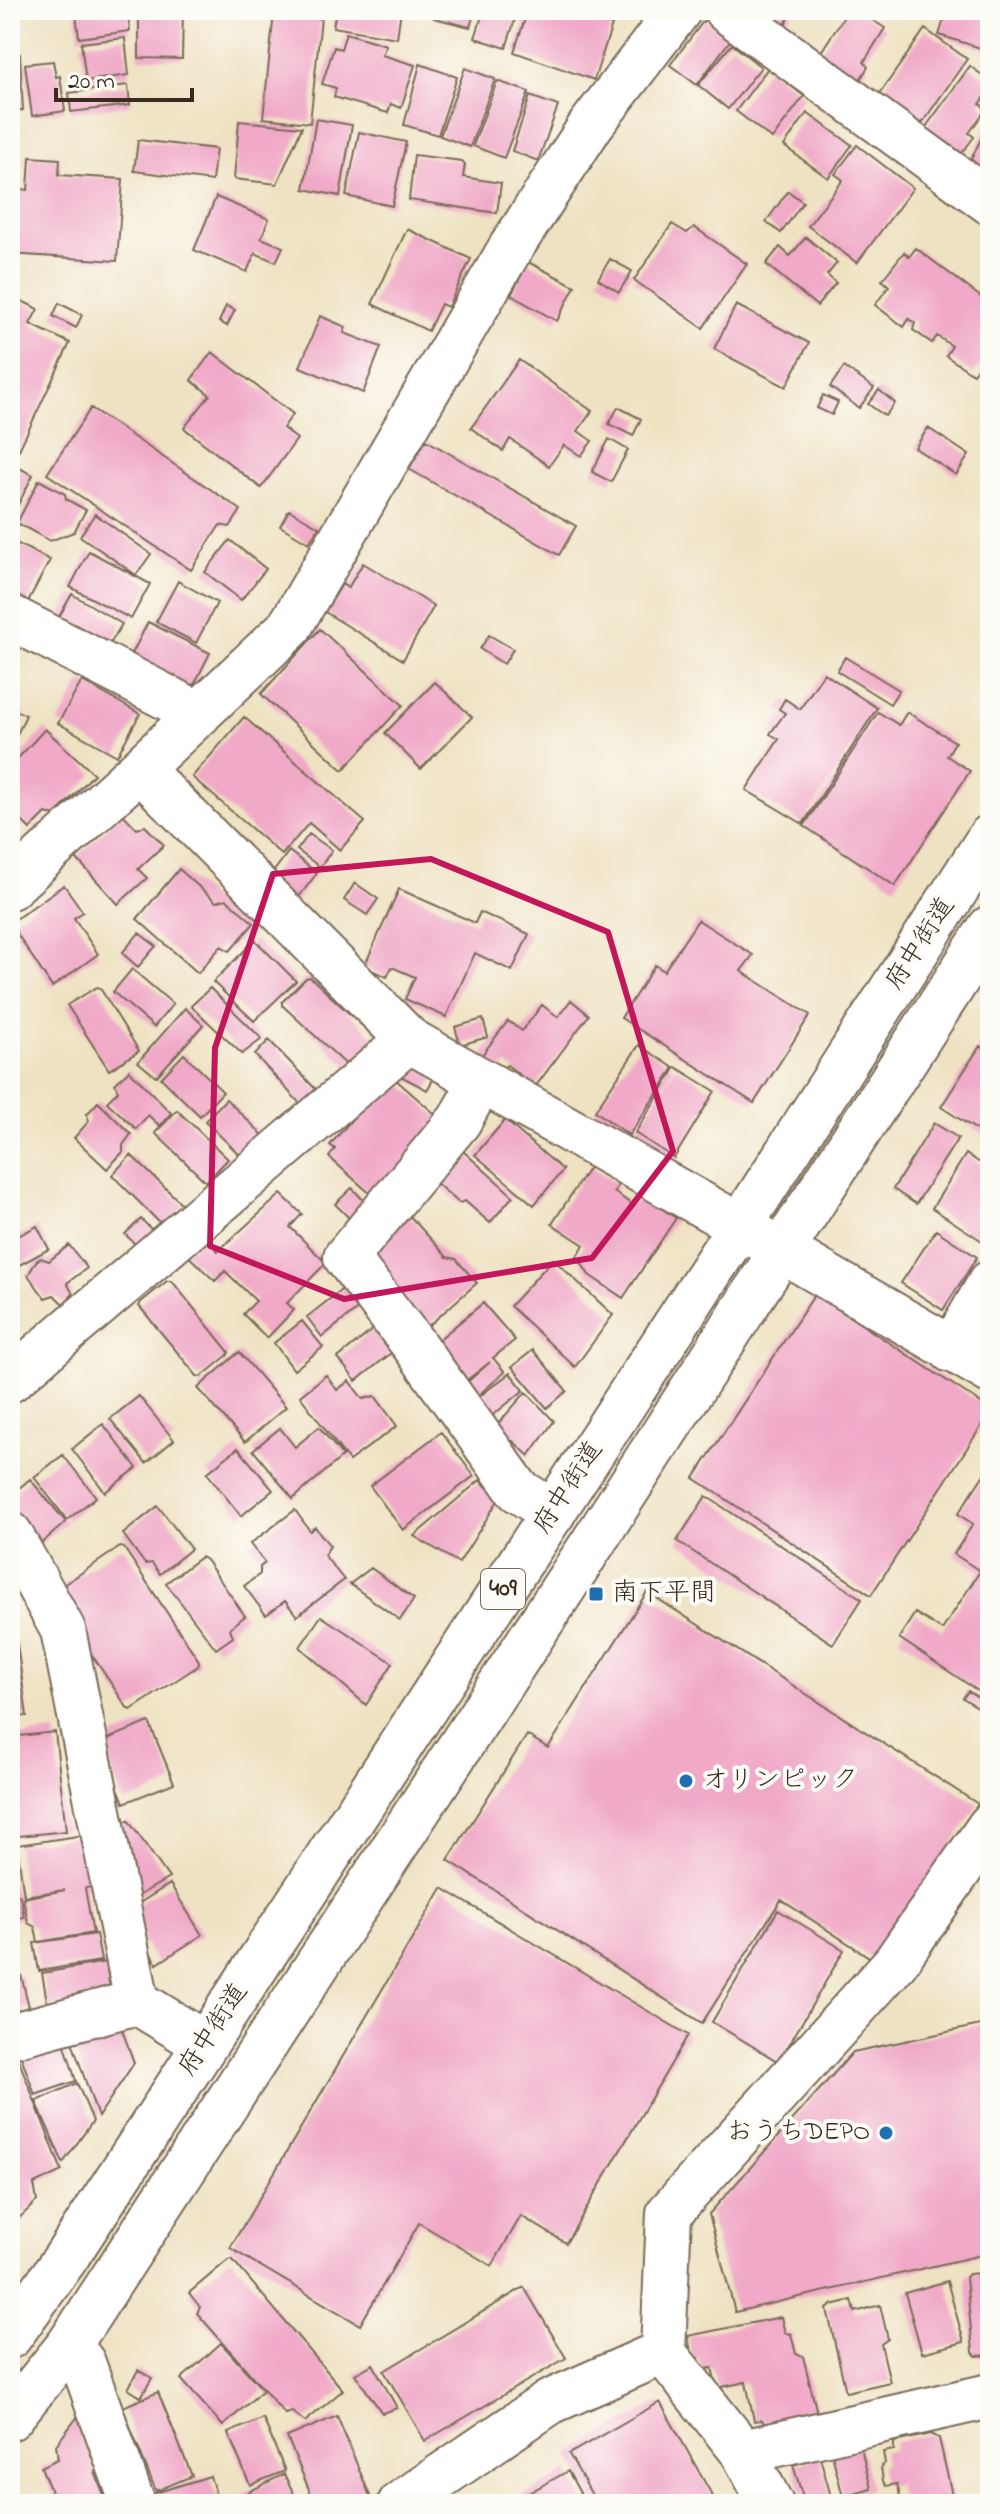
<svg xmlns="http://www.w3.org/2000/svg" width="1000" height="2514" font-family="'Indie Flower','Klee One',sans-serif">
	<rect width="100%" height="100%" fill="#fdfcf7"/>
	<filter id="ink" filterUnits="userSpaceOnUse"><feTurbulence type="fractalNoise" baseFrequency=".0125" numOctaves="2"/><feDisplacementMap in="SourceGraphic" scale="16" xChannelSelector="R" yChannelSelector="G"/><feConvolveMatrix kernelMatrix="1 2 1 2 8 2 1 2 1" color-interpolation-filters="sRGB"/></filter>
	<filter id="wash" filterUnits="userSpaceOnUse"><feTurbulence type="fractalNoise" baseFrequency=".006" numOctaves="4" result="noise"/><feDisplacementMap in="SourceGraphic" scale="32" xChannelSelector="R" yChannelSelector="G"/><feGaussianBlur stdDeviation="1.8" result="paint"/><feColorMatrix in="noise" values="0 0 0 0 0 0 0 0 0 0 0 0 0 0 0 0 0 1.4 0 .05"/><feComposite in="paint" operator="in"/></filter>
	<g filter="url(#wash)">
		<rect width="100%" height="100%" fill="#efe2c3"/>
		<g id="blocks">
			<path fill="#f0a9c7" d="M100,10H127L130,31L79,38L76,14Z
				M139,10H183L182,59L139,58Z
				M336,10H401L397,38L333,27Z
				M437,10H475L470,27L434,18Z
				M484,10H518L506,48L475,38Z
				M528,10H570L612,25L594,80L514,52Z
				M762,10H794L785,24Z
				M848,10H856L885,28L864,62L868,67L854,89L814,63Z
				M947,10H990V51L939,35Z
				M274,13L321,18L310,123L263,118Z
				M705,19L731,39L697,85L670,65Z
				M925,29L967,59L913,136L874,102Z
				M346,33L386,45L382,55L415,65L401,108L391,104L388,113L334,97L336,88L322,84L334,47L341,49Z
				M125,38L129,75L86,81L81,43Z
				M732,44L761,67L728,109L698,85Z
				M10,54H20L23,110L10,111Z
				M53,61L56,77L60,76L65,111L32,116L25,64Z
				M420,64L457,77L438,135L404,125Z
				M970,66L990,81V90L980,104L986,109L969,133L974,137L959,157L923,131Z
				M465,68L495,79L470,147L440,136Z
				M768,68L804,96L772,139L736,111Z
				M497,81L529,92L504,158L473,146Z
				M128,85L130,105L71,112L69,93Z
				M530,96L558,106L538,161L512,151Z
				M807,113L852,145L828,178L784,146Z
				M316,119L352,125L340,196L304,189Z
				M990,120V182L966,170Z
				M239,121L302,127L277,184L234,179Z
				M359,132L406,142L392,206L346,196Z
				M138,140L216,149L212,181L134,171Z
				M857,145L913,188L857,263L808,226L843,180L835,174Z
				M414,155L462,161L465,164L463,177L501,183L497,213L409,200Z
				M30,157L60,159L59,175L123,179L117,261L10,254V188L28,190Z
				M788,191L803,202L781,233L766,222Z
				M216,197L269,219L261,238L283,247L276,262L255,253L247,272L194,250Z
				M672,224L687,233L694,227L747,264L703,328L634,280Z
				M407,229L471,259L448,307L441,304L428,331L372,304Z
				M806,237L837,263L827,275L836,283L817,306L766,264L780,247L790,256Z
				M916,248L990,304V352L973,374L946,356L952,346L937,336L932,343L913,330L915,323L909,319L904,327L875,305L889,286L882,280L904,252L909,257Z
				M610,259L632,271L619,292L598,279Z
				M528,262L575,286L557,321L511,295Z
				M10,295L38,309L30,324L70,343L19,450L10,446Z
				M59,303L82,315L76,328L53,316Z
				M736,305L809,343L786,387L714,349Z
				M226,306L235,310L227,326L219,322Z
				M320,316L346,327L344,333L381,347L363,393L300,367Z
				M212,352L293,414L283,428L297,439L261,488L184,428L210,395L191,380Z
				M519,360L592,411L578,431L592,441L581,456L564,445L549,466L510,439L503,451L471,428Z
				M844,367L874,388L859,408L830,387Z
				M879,390L895,403L885,416L868,404Z
				M823,395L838,402L832,415L817,408Z
				M618,407L641,419L633,436L609,424Z
				M91,408L241,510L230,527L220,525L191,570L47,474Z
				M928,428L969,455L956,475L915,448Z
				M609,439L628,450L611,482L592,472Z
				M426,440L576,526L559,555L409,469Z
				M10,463L33,475L10,521Z
				M39,480L65,494L66,499L86,510L74,532L50,541L17,523Z
				M289,510L319,527L309,543L280,526Z
				M95,514L151,554L136,575L80,536Z
				M10,540L50,560L24,609L10,602Z
				M230,540L266,569L241,600L205,572Z
				M89,551L150,584L131,619L70,587Z
				M363,563L434,606L403,660L325,612L342,584L348,588Z
				M178,581L217,603L196,643L156,622Z
				M72,594L122,624L105,652L56,622Z
				M148,622L210,653L192,689L130,658Z
				M320,629L403,705L343,770L261,694Z
				M489,635L513,649L504,664L480,649Z
				M845,657L899,690L890,704L837,671Z
				M824,673L877,708L803,824L746,790L779,739L770,734L785,713L779,709L785,699L800,709Z
				M82,681L140,714L117,756L58,723Z
				M435,682L472,717L421,769L385,733Z
				M10,708L26,715L10,750Z
				M878,712L899,725L907,712L955,742L947,756L970,771L895,886L804,826Z
				M244,717L365,822L340,850L309,823L282,855L192,777Z
				M45,729L94,774L54,816L46,813L30,829L10,809V767Z
				M122,813L137,829L145,826L164,845L138,869L147,878L118,904L76,858Z
				M309,834L332,850L320,867L297,850Z
				M289,851L317,873L295,902L268,879Z
				M179,869L216,902L226,899L254,923L230,951L221,946L198,973L137,919Z
				M355,883L378,899L367,915L344,900Z
				M64,885L83,912L74,918L98,954L52,987L10,923Z
				M399,889L475,923L480,912L529,934L512,971L475,953L446,1017L405,999L415,977L392,967L387,977L364,967Z
				M698,920L753,955L741,971L810,1015L754,1103L621,1018L655,965L664,971Z
				M139,933L156,946L138,967L122,953Z
				M255,940L296,981L254,1021L213,982Z
				M132,969L173,1004L154,1027L113,992Z
				M310,977L383,1045L354,1072L282,1005V1002L306,978Z
				M97,987L100,988L139,1051L109,1070L67,1005Z
				M210,988L262,1039L242,1054L191,1006Z
				M571,1000L589,1015L535,1087L507,1065L501,1069L482,1055L508,1021L522,1031L542,1005L558,1017Z
				M185,1008L203,1025L157,1076L154,1075L138,1062Z
				M483,1019L488,1037L460,1045L455,1027Z
				M269,1040L322,1096L305,1109L255,1055Z
				M639,1045L674,1068L629,1135L595,1111Z
				M980,1046L990,1053V1133L988,1137L941,1107Z
				M184,1054L223,1092L200,1116L161,1078Z
				M409,1058L437,1073L427,1090L399,1075Z
				M676,1067L715,1091L674,1158L635,1133Z
				M129,1070L171,1113L160,1126L148,1115L136,1129L107,1102L118,1091L115,1084Z
				M395,1079L442,1120L374,1197L329,1157L335,1149L330,1145L381,1085L388,1087Z
				M226,1099L267,1139L245,1160L205,1121Z
				M98,1102L131,1134L123,1145V1152L107,1169L74,1138L89,1121L87,1114Z
				M177,1110L228,1159L206,1182L155,1133Z
				M505,1120L563,1170L534,1205L475,1155Z
				M934,1123L958,1138L916,1204L893,1189Z
				M463,1151L513,1196L490,1223L465,1201L459,1203L435,1182Z
				M966,1154L990,1169V1236L985,1243L932,1208Z
				M131,1155L184,1206L164,1227L112,1175Z
				M590,1166L618,1185L614,1192L633,1205L640,1194L676,1218L623,1298L589,1275L577,1256L584,1245L552,1224Z
				M352,1188L367,1204L351,1220L335,1204Z
				M281,1194L302,1214L290,1227L326,1263L287,1303L294,1310L267,1338L243,1314L256,1301L225,1271L215,1281L185,1253L205,1236L218,1251Z
				M408,1214L447,1257L456,1259L477,1283L426,1328L366,1252Z
				M141,1219L159,1237L144,1253L125,1234Z
				M37,1226L49,1249L10,1270V1240Z
				M936,1230L977,1257L943,1310L901,1283Z
				M69,1245L87,1268L67,1283L73,1294L63,1304L54,1295L45,1298L28,1275L37,1260L41,1258L49,1261Z
				M553,1259L613,1315L575,1367L510,1306Z
				M167,1281H172L229,1352L228,1355L201,1377L197,1376L139,1306L141,1302Z
				M345,1287L360,1307L322,1337L307,1317Z
				M815,1294L990,1409V1413L871,1595L694,1478Z
				M483,1303L515,1340L493,1358L505,1372L475,1398L464,1385L490,1362L462,1384L431,1346Z
				M302,1321L323,1347L294,1370L274,1343Z
				M376,1327L395,1350L356,1381L338,1358Z
				M533,1350L567,1391L547,1408L512,1367Z
				M239,1352L286,1407L245,1442L198,1388Z
				M510,1373L524,1390L477,1428L463,1409Z
				M326,1375L337,1390L349,1381L363,1399L375,1396L397,1426L349,1461L300,1396Z
				M526,1392L554,1421L529,1456L513,1441L502,1447L488,1435Z
				M139,1396L174,1440L146,1463L110,1419Z
				M103,1424L137,1468L105,1492L72,1449Z
				M319,1427L343,1456L293,1499L253,1450L280,1428L295,1447Z
				M441,1432L474,1476L403,1530L370,1486Z
				M238,1448L273,1490L241,1516L207,1473Z
				M63,1455L96,1497L67,1520L34,1477Z
				M990,1465V1699L899,1638L915,1613L942,1630L980,1571L954,1554L973,1524L958,1514Z
				M30,1479L66,1522L37,1547L10,1517V1496Z
				M480,1480L499,1499L459,1563L414,1536Z
				M706,1496L862,1599L833,1644L677,1541Z
				M158,1506L191,1549L160,1574L152,1563L145,1564L123,1534Z
				M295,1510L310,1531L315,1527L330,1546L324,1555L344,1580L297,1616L285,1601L266,1615L244,1586L260,1574V1567L265,1563L250,1544Z
				M120,1547L124,1548L199,1661L198,1666L131,1710L128,1709L58,1604L56,1590Z
				M201,1557L206,1560L245,1616L230,1628L233,1637L216,1649L166,1583Z
				M371,1568L414,1599L400,1620L350,1584Z
				M647,1592L978,1804L877,1962L781,1900L702,2023L448,1860L527,1735L548,1748Z
				M321,1616L393,1663L366,1705L300,1647Z
				M17,1644L27,1716L10,1718V1645Z
				M968,1691L990,1705V1715L963,1698Z
				M149,1722L174,1783L124,1803L100,1742Z
				M55,1732L66,1831L10,1837V1737Z
				M128,1820L169,1878L127,1902L111,1832Z
				M85,1835L93,1887L85,1888L93,1933L38,1942L35,1927L28,1923L23,1898L65,1890L24,1896L17,1845Z
				M10,1875H12L14,1892L20,1896L24,1917L10,1920Z
				M170,1884L202,1935L157,1964L125,1912Z
				M442,1888L688,2035L566,2243L521,2216L492,2266L419,2223L360,2325L230,2248Z
				M778,1910L844,1950L779,2062L712,2022Z
				M96,1934L101,1961L39,1971L34,1943Z
				M106,1962L111,1996L48,2007L42,1973Z
				M10,1974L21,1975L29,2007L10,2013Z
				M990,2023V2253L735,2312L709,2214L853,2052Z
				M120,2024L134,2063L98,2117L69,2033Z
				M64,2042L76,2081L35,2095L18,2048Z
				M14,2048L62,2171L34,2184L37,2201L10,2227V2050Z
				M77,2083L93,2121L63,2163L36,2101Z
				M232,2259L343,2390L305,2422L292,2412L285,2414L197,2313L200,2307L189,2293L228,2260Z
				M990,2272V2355L976,2356L973,2352L966,2277L969,2274Z
				M947,2281L964,2342L922,2353L905,2293Z
				M524,2287L566,2358L425,2441L384,2371Z
				M852,2300L855,2312L880,2305L888,2339L881,2344L890,2382L846,2392L827,2309L832,2305Z
				M781,2317L785,2333L791,2334L796,2354L803,2356L817,2413L765,2425L762,2420L754,2421L746,2382L717,2388L712,2368L701,2370L699,2358L692,2359L688,2336Z
				M221,2343L263,2390L223,2426L181,2379Z
				M373,2364L397,2408L382,2413L355,2374Z
				M138,2370L152,2378L141,2397L128,2389Z
				M158,2392L192,2476L156,2491L123,2409L125,2406Z
				M660,2402L717,2504H597L569,2454Z
				M79,2415L101,2467L95,2472L107,2503L104,2504H56L41,2467L58,2459L56,2445Z
				M337,2416L370,2496L351,2504H315L287,2437Z
				M263,2418L285,2471L250,2485L228,2433Z
				M931,2434L939,2438L954,2504H902L897,2484L886,2486L883,2481L881,2467L885,2463L883,2452L894,2450V2442Z
				M861,2448L871,2489L843,2497L832,2454Z
				M820,2457L832,2500L820,2504H805L793,2465Z
				M568,2471L586,2504H509Z
				M284,2474L299,2504H231L230,2501Z
				M210,2476L219,2504H155L152,2494Z"/>
		</g>
	</g>
	<g filter="url(#ink)">
		<use href="#blocks" fill-opacity="0" stroke="#7a6a58" stroke-width="2"/>
		<g fill="none" stroke-linecap="round" stroke-linejoin="round">
			<defs>
				<path id="minor" d="M726,10L990,202
					M10,617L199,714
					M140,769L409,1040L740,1226L990,1371
					M10,887L140,769L289,628L510,249L591,125L679,10
					M481,1081L459,1121L346,1257L414,1345L518,1490L553,1513
					M951,1350L990,1283
					M10,1380L409,1040
					M10,1534L63,1630L137,2002L205,2044
					M10,2036L137,2002
					M69,2345L83,2363L133,2504
					M743,2452L990,2396
					M400,2504L550,2402L663,2352
					M771,2504L743,2452L663,2352L669,2213L895,1963L990,1826"/>
				<path id="highway" d="M10,2336L65,2259L740,1226L990,837
					M10,2418L69,2345L600,1532L990,928"/>
			</defs>
			<use href="#minor" stroke="#7a6a58" stroke-width="48"/>
			<use href="#highway" stroke="#7a6a58" stroke-width="48"/>
			<use href="#minor" stroke="#fff" stroke-width="44"/>
			<use href="#highway" stroke="#fff" stroke-width="44"/>
		</g>
	</g>
	<path fill="none" stroke="#c2185b" stroke-width="6" stroke-linejoin="round" d="M431,859L608,932L673,1151L592,1258L344,1299L210,1246L215,1048L273,874Z"/>
	<g fill="#1f6fb2" stroke="#fdfcf7" stroke-width="3">
		<rect x="588" y="1586" width="16" height="16" rx="4"/>
		<circle cx="686" cy="1781" r="8"/>
		<circle cx="886" cy="2133" r="8"/>
	</g>
	<g text-anchor="middle" dominant-baseline="central" stroke-width="8" stroke-linejoin="round" paint-order="stroke">
		<rect fill="#fdfcf7" stroke="#75695f" stroke-width="2" x="481" y="1569" width="44" height="40" rx="6"/>
		<g font-size="24" font-weight="bold" fill="#3b2a1e">
			<text x="503" y="1589">409</text>
		</g>
		<g font-size="26" fill="#3b2a1e" stroke="#fdfcf7">
			<text transform="translate(921 944) rotate(-57)">府中街道</text>
			<text transform="translate(569 1488) rotate(-57)">府中街道</text>
			<text transform="translate(214 2030) rotate(-57)">府中街道</text>
		</g>
		<g font-size="26" fill="#3b2a1e" stroke="#fdfcf7" text-anchor="start">
			<text x="612" y="1594">南下平間</text>
			<text x="702" y="1781">オリンピック</text>
			<text x="870" y="2133" text-anchor="end">おうちDEPO</text>
		</g>
	</g>
	<rect width="1000" height="2514" fill="none" stroke="#fdfcf7" stroke-width="40"/>
	<path d="M56 88v12h136v-12" fill="none" stroke="#3b2a1e" stroke-width="4"/>
	<text x="68" y="88" font-size="24" fill="#3b2a1e" stroke="#fdfcf7" stroke-width="6" paint-order="stroke">20 m</text>
</svg>
